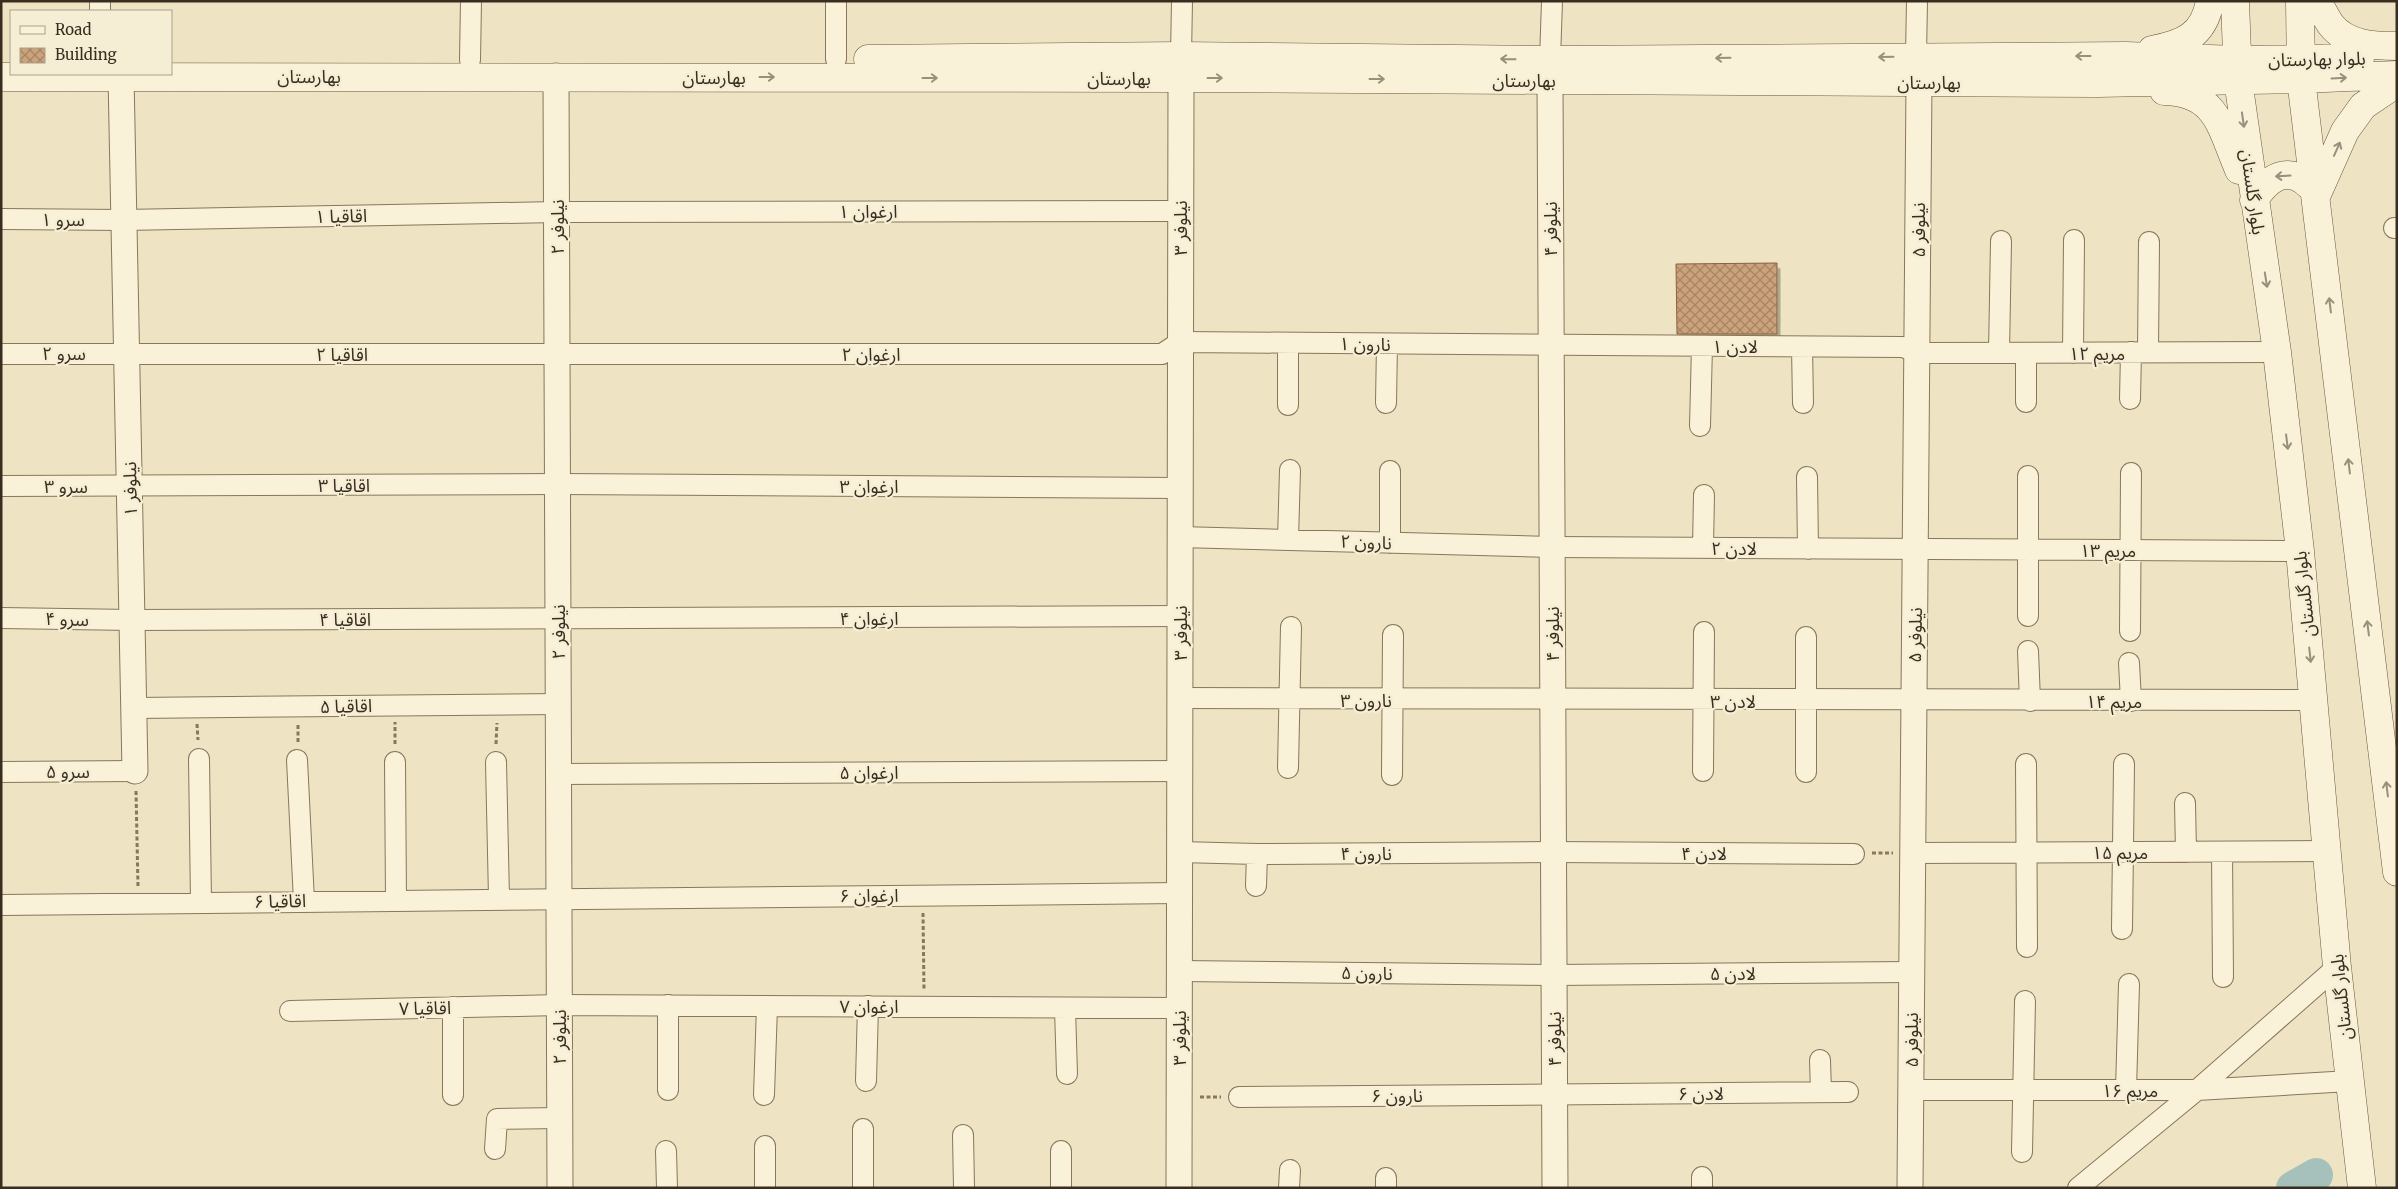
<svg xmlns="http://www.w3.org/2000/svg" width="2398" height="1189" font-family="Merriweather,'Noto Sans Arabic',serif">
	<defs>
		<pattern id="building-cross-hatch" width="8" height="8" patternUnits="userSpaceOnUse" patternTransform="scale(1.25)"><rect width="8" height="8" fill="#cca27b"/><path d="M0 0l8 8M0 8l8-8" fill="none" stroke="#a78464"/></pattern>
		<filter id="shadow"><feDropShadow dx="3" dy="5.5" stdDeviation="0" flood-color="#0004"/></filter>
	</defs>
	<rect width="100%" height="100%" fill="#eee4c4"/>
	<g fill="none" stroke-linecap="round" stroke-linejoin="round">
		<path stroke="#a6c1bb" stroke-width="34" d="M2293,1188L2316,1175"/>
	</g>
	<path fill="url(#building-cross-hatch)" stroke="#886141" filter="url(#shadow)" d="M1777,263V334H1677L1676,264Z"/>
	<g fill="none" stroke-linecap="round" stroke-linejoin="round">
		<defs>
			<path id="minor" d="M100,11V1
				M1181,56L1182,1
				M1916,56L1917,1
				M836,59V1
				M470,60L471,1
				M1550,60L1552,1
				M1,219L124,220L557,212L1180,211
				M2394,228H2397
				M1288,343V405
				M1802,347L1803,403
				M2148,352L2149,242
				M1999,353L2001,241
				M2026,353V402
				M2073,353L2074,240
				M1,354H1162L1180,342L1903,347L1918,353L2277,352
				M2130,399L2131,352
				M1386,403L1387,344
				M1700,426L1702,346
				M1390,471V543
				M1807,477L1808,549
				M1,486L558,484L1180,488
				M1180,537L1552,547L2300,551
				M1288,540L1290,470
				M1703,548L1704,495
				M2028,616V476
				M1,618L132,620L1180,616
				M2130,631L2131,473
				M1806,637V772
				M2028,651L2030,701
				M2129,663L2131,701
				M1180,698L2314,700
				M134,708L558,704
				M199,759L201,902
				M297,760L304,901
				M395,762L396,900
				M496,762L499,898
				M2026,764L2027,947
				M1288,768L1291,627
				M1703,771L1704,632
				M1,772L135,771
				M559,774L1180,771
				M1392,775L1393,635
				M2185,803L2186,852
				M1180,852L1257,854L1553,852L1854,854
				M2222,852L2223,977
				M1913,853L2327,851
				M1256,886L1257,854
				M1,905L1180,893
				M2122,929L2124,764
				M1179,971L1554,975L1912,972
				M1065,1008L1067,1074
				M290,1011L559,1005L1179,1008
				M1820,1060L1821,1092
				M866,1081L868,1006
				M668,1090V1005
				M1911,1090H2197L2350,1081
				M2126,1090L2129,984
				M453,1095V1007
				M764,1095L767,1006
				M1239,1097L1848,1092
				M963,1135L964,1188
				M765,1146V1188
				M495,1149L497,1119L560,1118
				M666,1151L667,1188
				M1061,1151V1188
				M2022,1152L2025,1001
				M1702,1177V1188
				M1386,1178V1188
				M863,1188V1129
				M1289,1188L1290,1170
				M2078,1188L2197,1090L2337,967"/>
			<path id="tertiary" d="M121,76L135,771
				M556,76L560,1188
				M1550,80L1555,1188
				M1179,1188L1181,78
				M1910,1188L1919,82"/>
			<path id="secondary" d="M2235,1L2238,80L2277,352L2300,551L2337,967L2362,1188
				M2300,1L2301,79L2397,872
				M2317,1C2322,9 2326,18 2331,25C2347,45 2374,46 2397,46
				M2152,50C2183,44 2204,36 2210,1
				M868,59L1181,56L1550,60L2126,56L2237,60L2360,58
				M1,77L1181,78L2098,83L2301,79L2397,75
				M2164,91C2218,92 2221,129 2239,170
				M2254,200C2272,172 2294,164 2317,194L2345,131L2363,106L2397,83"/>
		</defs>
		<use href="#minor" stroke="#89765b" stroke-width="22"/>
		<use href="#tertiary" stroke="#89765b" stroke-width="27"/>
		<use href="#secondary" stroke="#6b573e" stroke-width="29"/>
		<path stroke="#89765b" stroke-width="3" stroke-dasharray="4 2.5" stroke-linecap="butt" d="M197,724L198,740
			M298,742V725
			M395,744V722
			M496,744L497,723
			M136,791L138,887
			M1872,853H1893
			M923,913L924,989
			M1200,1097H1221"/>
		<use href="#minor" stroke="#f9f1d8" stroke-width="20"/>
		<use href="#tertiary" stroke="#f9f1d8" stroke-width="25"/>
		<use href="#secondary" stroke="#f9f1d8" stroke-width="28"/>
	</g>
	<defs><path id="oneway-shaft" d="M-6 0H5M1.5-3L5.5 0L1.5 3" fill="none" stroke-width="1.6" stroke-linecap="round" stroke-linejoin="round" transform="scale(1.25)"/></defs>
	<g stroke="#998f7c">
		<use href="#oneway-shaft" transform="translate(2083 56) rotate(180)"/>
		<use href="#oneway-shaft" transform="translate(1886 57) rotate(179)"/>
		<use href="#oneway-shaft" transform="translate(1723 58) rotate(179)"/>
		<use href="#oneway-shaft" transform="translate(1508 59) rotate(-179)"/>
		<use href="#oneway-shaft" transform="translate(767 77)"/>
		<use href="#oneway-shaft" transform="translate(930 78)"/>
		<use href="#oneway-shaft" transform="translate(1215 78)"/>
		<use href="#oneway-shaft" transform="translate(2339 78) rotate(-3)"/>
		<use href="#oneway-shaft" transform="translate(1377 79)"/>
		<use href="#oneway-shaft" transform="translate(2243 120) rotate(82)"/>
		<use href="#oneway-shaft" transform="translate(2337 149) rotate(-66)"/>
		<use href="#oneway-shaft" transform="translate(2283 176) rotate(177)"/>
		<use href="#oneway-shaft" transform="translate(2266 280) rotate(81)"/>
		<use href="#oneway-shaft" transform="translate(2330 305) rotate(-97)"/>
		<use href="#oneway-shaft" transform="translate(2287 442) rotate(83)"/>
		<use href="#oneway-shaft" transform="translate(2349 466) rotate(-97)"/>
		<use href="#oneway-shaft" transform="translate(2368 628) rotate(-97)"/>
		<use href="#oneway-shaft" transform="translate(2310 655) rotate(84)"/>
		<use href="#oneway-shaft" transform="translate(2387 789) rotate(-97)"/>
	</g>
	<g text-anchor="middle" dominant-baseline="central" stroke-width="4.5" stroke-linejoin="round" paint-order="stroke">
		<g font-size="18" fill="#392d1f" stroke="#f5eed4">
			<text transform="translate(2317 59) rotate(-1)">بلوار بهارستان</text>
			<text x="309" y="76">بهارستان</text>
			<text x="714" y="77">بهارستان</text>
			<text x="1119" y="78">بهارستان</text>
			<text x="1524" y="80">بهارستان</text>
			<text x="1929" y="82">بهارستان</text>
			<text transform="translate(2253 192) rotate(82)">بلوار گلستان</text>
			<text x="868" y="211">ارغوان ۱</text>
			<text transform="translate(341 216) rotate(-1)">اقاقیا ۱</text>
			<text x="63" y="219">سرو ۱</text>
			<text transform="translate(557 227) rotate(-90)">نیلوفر ۲</text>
			<text transform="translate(1180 228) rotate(-90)">نیلوفر ۳</text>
			<text transform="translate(1550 229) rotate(-90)">نیلوفر ۴</text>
			<text transform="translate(1918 230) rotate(-90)">نیلوفر ۵</text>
			<text transform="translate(1365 344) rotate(1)">نارون ۱</text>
			<text x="1735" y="346">لادن ۱</text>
			<text x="64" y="353">سرو ۲</text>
			<text x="2097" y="353">مریم ۱۲</text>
			<text x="342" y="354">اقاقیا ۲</text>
			<text x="871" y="354">ارغوان ۲</text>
			<text x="344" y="485">اقاقیا ۳</text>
			<text x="66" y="486">سرو ۳</text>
			<text x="869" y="486">ارغوان ۳</text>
			<text transform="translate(130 489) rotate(-91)">نیلوفر ۱</text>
			<text transform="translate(1366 542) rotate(2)">نارون ۲</text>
			<text x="1734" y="548">لادن ۲</text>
			<text x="2108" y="550">مریم ۱۳</text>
			<text transform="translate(2304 594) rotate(-96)">بلوار گلستان</text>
			<text x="869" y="618">ارغوان ۴</text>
			<text transform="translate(67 619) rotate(1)">سرو ۴</text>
			<text x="345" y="619">اقاقیا ۴</text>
			<text transform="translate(558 632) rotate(-90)">نیلوفر ۲</text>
			<text transform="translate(1180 633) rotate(-90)">نیلوفر ۳</text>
			<text transform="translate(1552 634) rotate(-90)">نیلوفر ۴</text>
			<text transform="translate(1915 635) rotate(-89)">نیلوفر ۵</text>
			<text x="1366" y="700">نارون ۳</text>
			<text x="1733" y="701">لادن ۳</text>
			<text x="2114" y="701">مریم ۱۴</text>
			<text transform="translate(346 706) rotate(-1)">اقاقیا ۵</text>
			<text x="68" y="771">سرو ۵</text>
			<text x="869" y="772">ارغوان ۵</text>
			<text x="2120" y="852">مریم ۱۵</text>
			<text x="1366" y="853">نارون ۴</text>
			<text x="1704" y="853">لادن ۴</text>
			<text x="869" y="895">ارغوان ۶</text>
			<text transform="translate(280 901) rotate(-1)">اقاقیا ۶</text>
			<text transform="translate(1367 973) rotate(1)">نارون ۵</text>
			<text x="1733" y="973">لادن ۵</text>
			<text transform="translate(2341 997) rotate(-96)">بلوار گلستان</text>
			<text x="869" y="1006">ارغوان ۷</text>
			<text transform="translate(425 1008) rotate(-1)">اقاقیا ۷</text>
			<text transform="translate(559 1037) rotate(-90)">نیلوفر ۲</text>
			<text transform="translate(1179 1038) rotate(-90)">نیلوفر ۳</text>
			<text transform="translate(1554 1039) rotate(-90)">نیلوفر ۴</text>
			<text transform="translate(1911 1040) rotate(-90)">نیلوفر ۵</text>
			<text x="2130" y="1090">مریم ۱۶</text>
			<text x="1701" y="1093">لادن ۶</text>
			<text x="1397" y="1095">نارون ۶</text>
		</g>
	</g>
	<rect width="2398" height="1189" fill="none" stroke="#392d1f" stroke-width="5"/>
	<rect x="10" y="10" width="162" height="65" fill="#f5eed4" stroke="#aaa18c"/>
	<rect x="20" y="26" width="25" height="8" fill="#f9f1d8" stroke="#aaa18c"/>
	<text x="55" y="35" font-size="15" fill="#392d1f">Road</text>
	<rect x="20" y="48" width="25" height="15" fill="url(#building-cross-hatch)" stroke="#aaa18c"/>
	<text x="55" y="60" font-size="15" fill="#392d1f">Building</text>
</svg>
